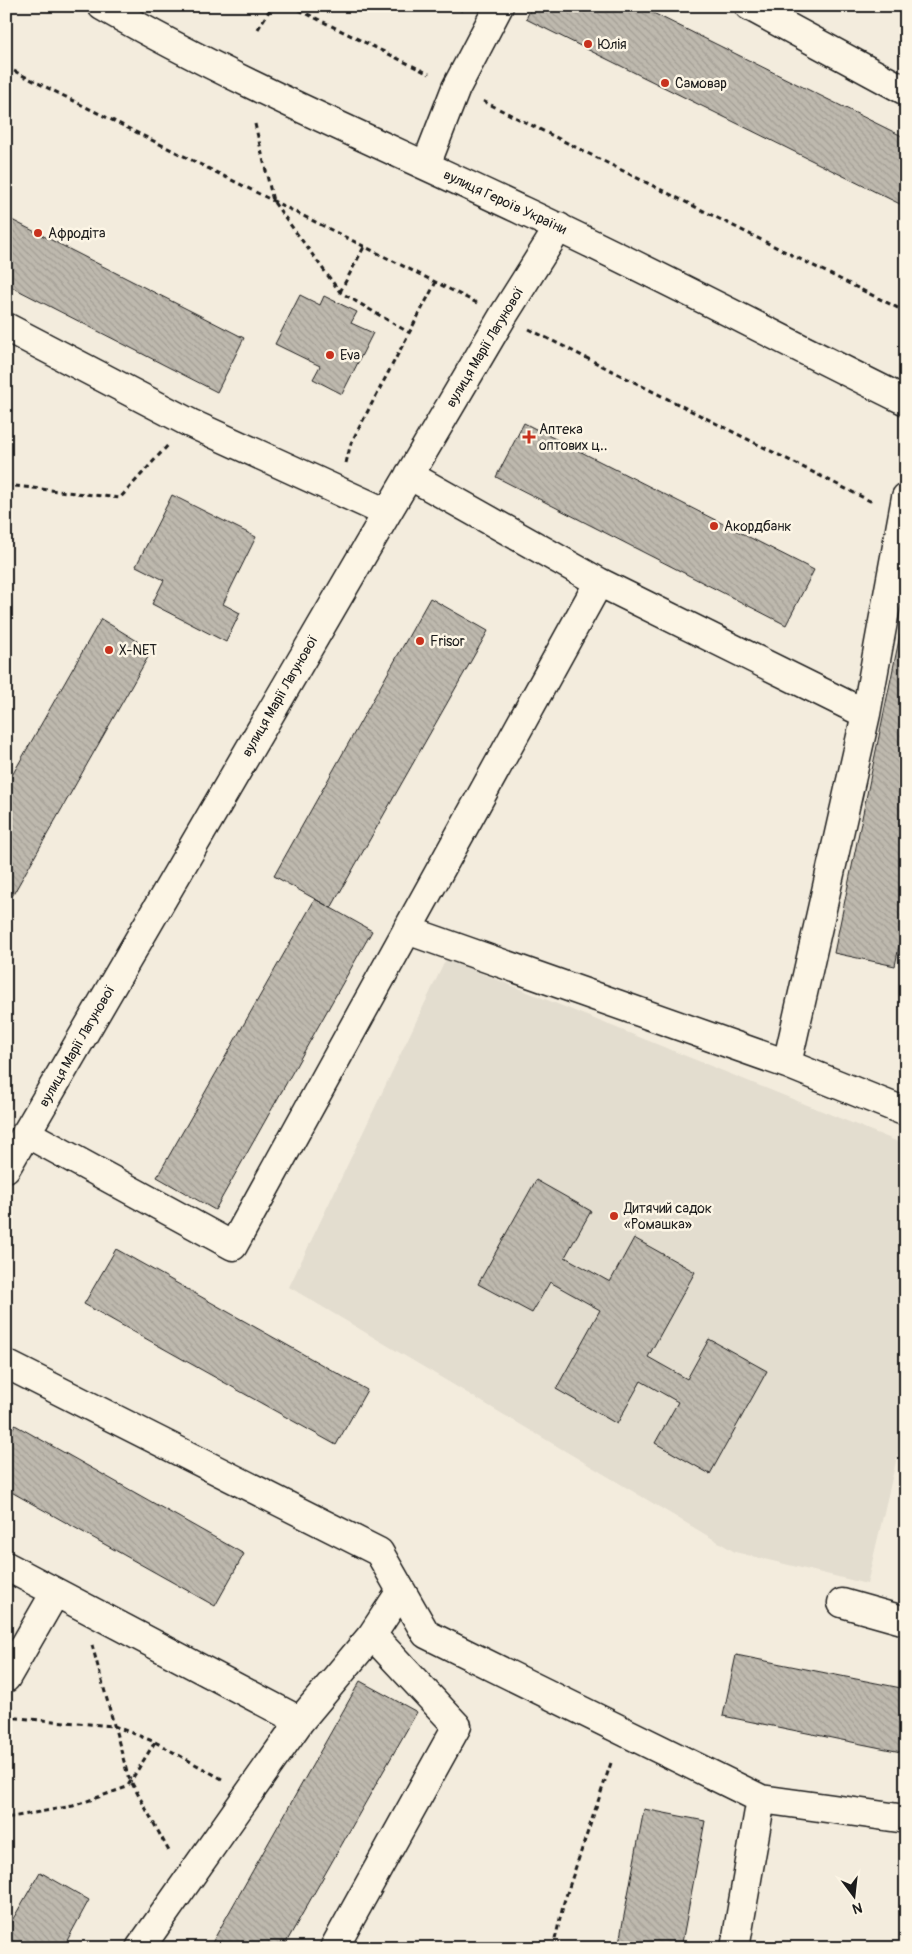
<svg xmlns="http://www.w3.org/2000/svg" width="912" height="1954" font-family="Pangolin,sans-serif">
	<defs>
		<pattern id="building-back-hatch" width="6" height="6" patternUnits="userSpaceOnUse" patternTransform="scale(1.25)"><rect width="6" height="6" fill="#beb9ae"/><path d="M-1 5l2 2M0 0l6 6M5-1l2 2" fill="none" stroke="#a39e95"/></pattern>
	</defs>
	<rect width="100%" height="100%" fill="#f3ecdd"/>
	<filter id="ink" filterUnits="userSpaceOnUse"><feTurbulence type="fractalNoise" baseFrequency=".02" numOctaves="2"/><feDisplacementMap in="SourceGraphic" scale="10" xChannelSelector="R" yChannelSelector="G"/><feConvolveMatrix kernelMatrix="1 2 1 2 8 2 1 2 1" color-interpolation-filters="sRGB"/></filter>
	<g filter="url(#ink)">
		<path fill="#e3ddcf" d="M446,959L906,1145V1419L867,1584L735,1552L289,1287Z"/>
		<path fill="url(#building-back-hatch)" stroke="#1c1c1c" d="M532,6H639L906,138V207L526,19Z
			M6,217L244,338L217,392L6,284Z
			M300,295L320,305L324,296L357,312L351,323L373,333L342,394L313,379L320,366L275,344Z
			M524,423L814,570L786,625L496,477Z
			M172,495L256,537L223,604L240,613L226,642L152,604L164,580L136,566Z
			M430,598L488,631L331,908L274,876Z
			M101,619L152,650L6,907V786Z
			M900,635L906,636V912L895,966L834,953Z
			M315,899L372,931L215,1210L157,1177Z
			M536,1180L591,1211L565,1257L610,1282L634,1238L695,1272L648,1357L687,1379L709,1339L767,1371L710,1474L655,1443L678,1402L641,1381L617,1424L556,1389L600,1310L550,1282L532,1313L478,1284Z
			M116,1249L367,1390L336,1445L84,1304Z
			M15,1425L244,1554L215,1606L6,1489V1440Z
			M736,1655L906,1689V1753L723,1716Z
			M360,1681L417,1712L283,1948H209Z
			M644,1809L705,1821L681,1948H618Z
			M40,1872L89,1900L63,1948H6V1931Z"/>
		<g fill="none" stroke-linecap="round" stroke-linejoin="round">
			<defs>
				<path id="minor" d="M749,6L906,91
					M426,165L456,88L499,6
					M6,327L190,423L387,513
					M409,475L599,582L866,714
					M407,930L787,1064L906,1112
					M787,1064L866,714L906,497
					M26,1133L233,1246L599,582
					M6,1168L387,513L503,316L559,227
					M6,1364L379,1552L426,1634L761,1799
					M6,1566L300,1721
					M842,1603L906,1621
					M6,1678L55,1593
					M140,1948L300,1721L372,1635
					M334,1948L457,1726L372,1635L401,1591
					M735,1948L761,1799L906,1819"/>
				<path id="major" d="M102,6C238,84 382,144 523,211C652,271 778,338 906,401"/>
			</defs>
			<use href="#minor" stroke="#1c1c1c" stroke-width="31"/>
			<use href="#major" stroke="#1c1c1c" stroke-width="31"/>
			<path stroke="#1c1c1c" stroke-width="3" stroke-dasharray="5 4" stroke-linecap="butt" d="M291,6L429,74
				M452,6L463,11
				M258,29L272,6
				M6,67L477,303
				M483,101L906,312
				M255,124L273,201L340,292L408,332
				M340,292L364,247
				M529,329L874,503
				M346,463L351,443L436,282
				M6,485L120,498L169,444
				M92,1645L128,1776L170,1853
				M6,1717L114,1726L155,1742L127,1787L73,1806L6,1818
				M155,1742L222,1779
				M553,1948L564,1902L612,1760"/>
			<use href="#minor" stroke="#fcf5e5" stroke-width="28"/>
			<use href="#major" stroke="#fcf5e5" stroke-width="28"/>
		</g>
	</g>
	<g fill="#c8321e" stroke="#fcf5e5" stroke-width="2">
		<circle cx="588" cy="44" r="5"/>
		<circle cx="665" cy="83" r="5"/>
		<circle cx="38" cy="233" r="5"/>
		<circle cx="330" cy="355" r="5"/>
		<path d="M526.5 429.5h5v5h5v5h-5v5h-5v-5h-5v-5h5z"/>
		<circle cx="714" cy="526" r="5"/>
		<circle cx="420" cy="641" r="5"/>
		<circle cx="109" cy="650" r="5"/>
		<circle cx="614" cy="1216" r="5"/>
	</g>
	<g text-anchor="middle" dominant-baseline="central" stroke-width="5" stroke-linejoin="round" paint-order="stroke">
		<g font-size="14" fill="#1c1c1c" stroke="#fcf5e5" text-anchor="start">
			<text x="598" y="44">Юлія</text>
			<text x="675" y="83">Самовар</text>
			<text x="48" y="233">Афродіта</text>
			<text x="340" y="355">Eva</text>
			<text x="539" y="429">Аптека<tspan x="539" dy="16">оптових ц‥</tspan></text>
			<text x="724" y="526">Акордбанк</text>
			<text x="430" y="641">Frisor</text>
			<text x="119" y="650">Х-NET</text>
			<text x="624" y="1208">Дитячий садок<tspan x="624" dy="16">«Ромашка»</tspan></text>
		</g>
		<g font-size="14" fill="#1c1c1c" stroke="#fcf5e5">
			<text transform="translate(505 202) rotate(25)">вулиця Героїв України</text>
			<text transform="translate(485 347) rotate(-59)">вулиця Марії Лагунової</text>
			<text transform="translate(280 696) rotate(-60)">вулиця Марії Лагунової</text>
			<text transform="translate(77 1046) rotate(-60)">вулиця Марії Лагунової</text>
		</g>
	</g>
	<rect width="912" height="1954" fill="none" stroke="#fcf5e5" stroke-width="25"/>
	<rect x="12" y="12" width="887" height="1929" fill="none" stroke="#1c1c1c" stroke-width="2" filter="url(#ink)"/>
	<g transform="translate(854 1896) rotate(165)" stroke="#fcf5e5" stroke-width="4" paint-order="stroke">
	<path d="M0-4L9 19L0 12L-9 19Z" fill="#1c1c1c"/>
	<text y="-8" font-size="14" font-weight="bold" text-anchor="middle" fill="#1c1c1c">N</text>
	</g>
</svg>
